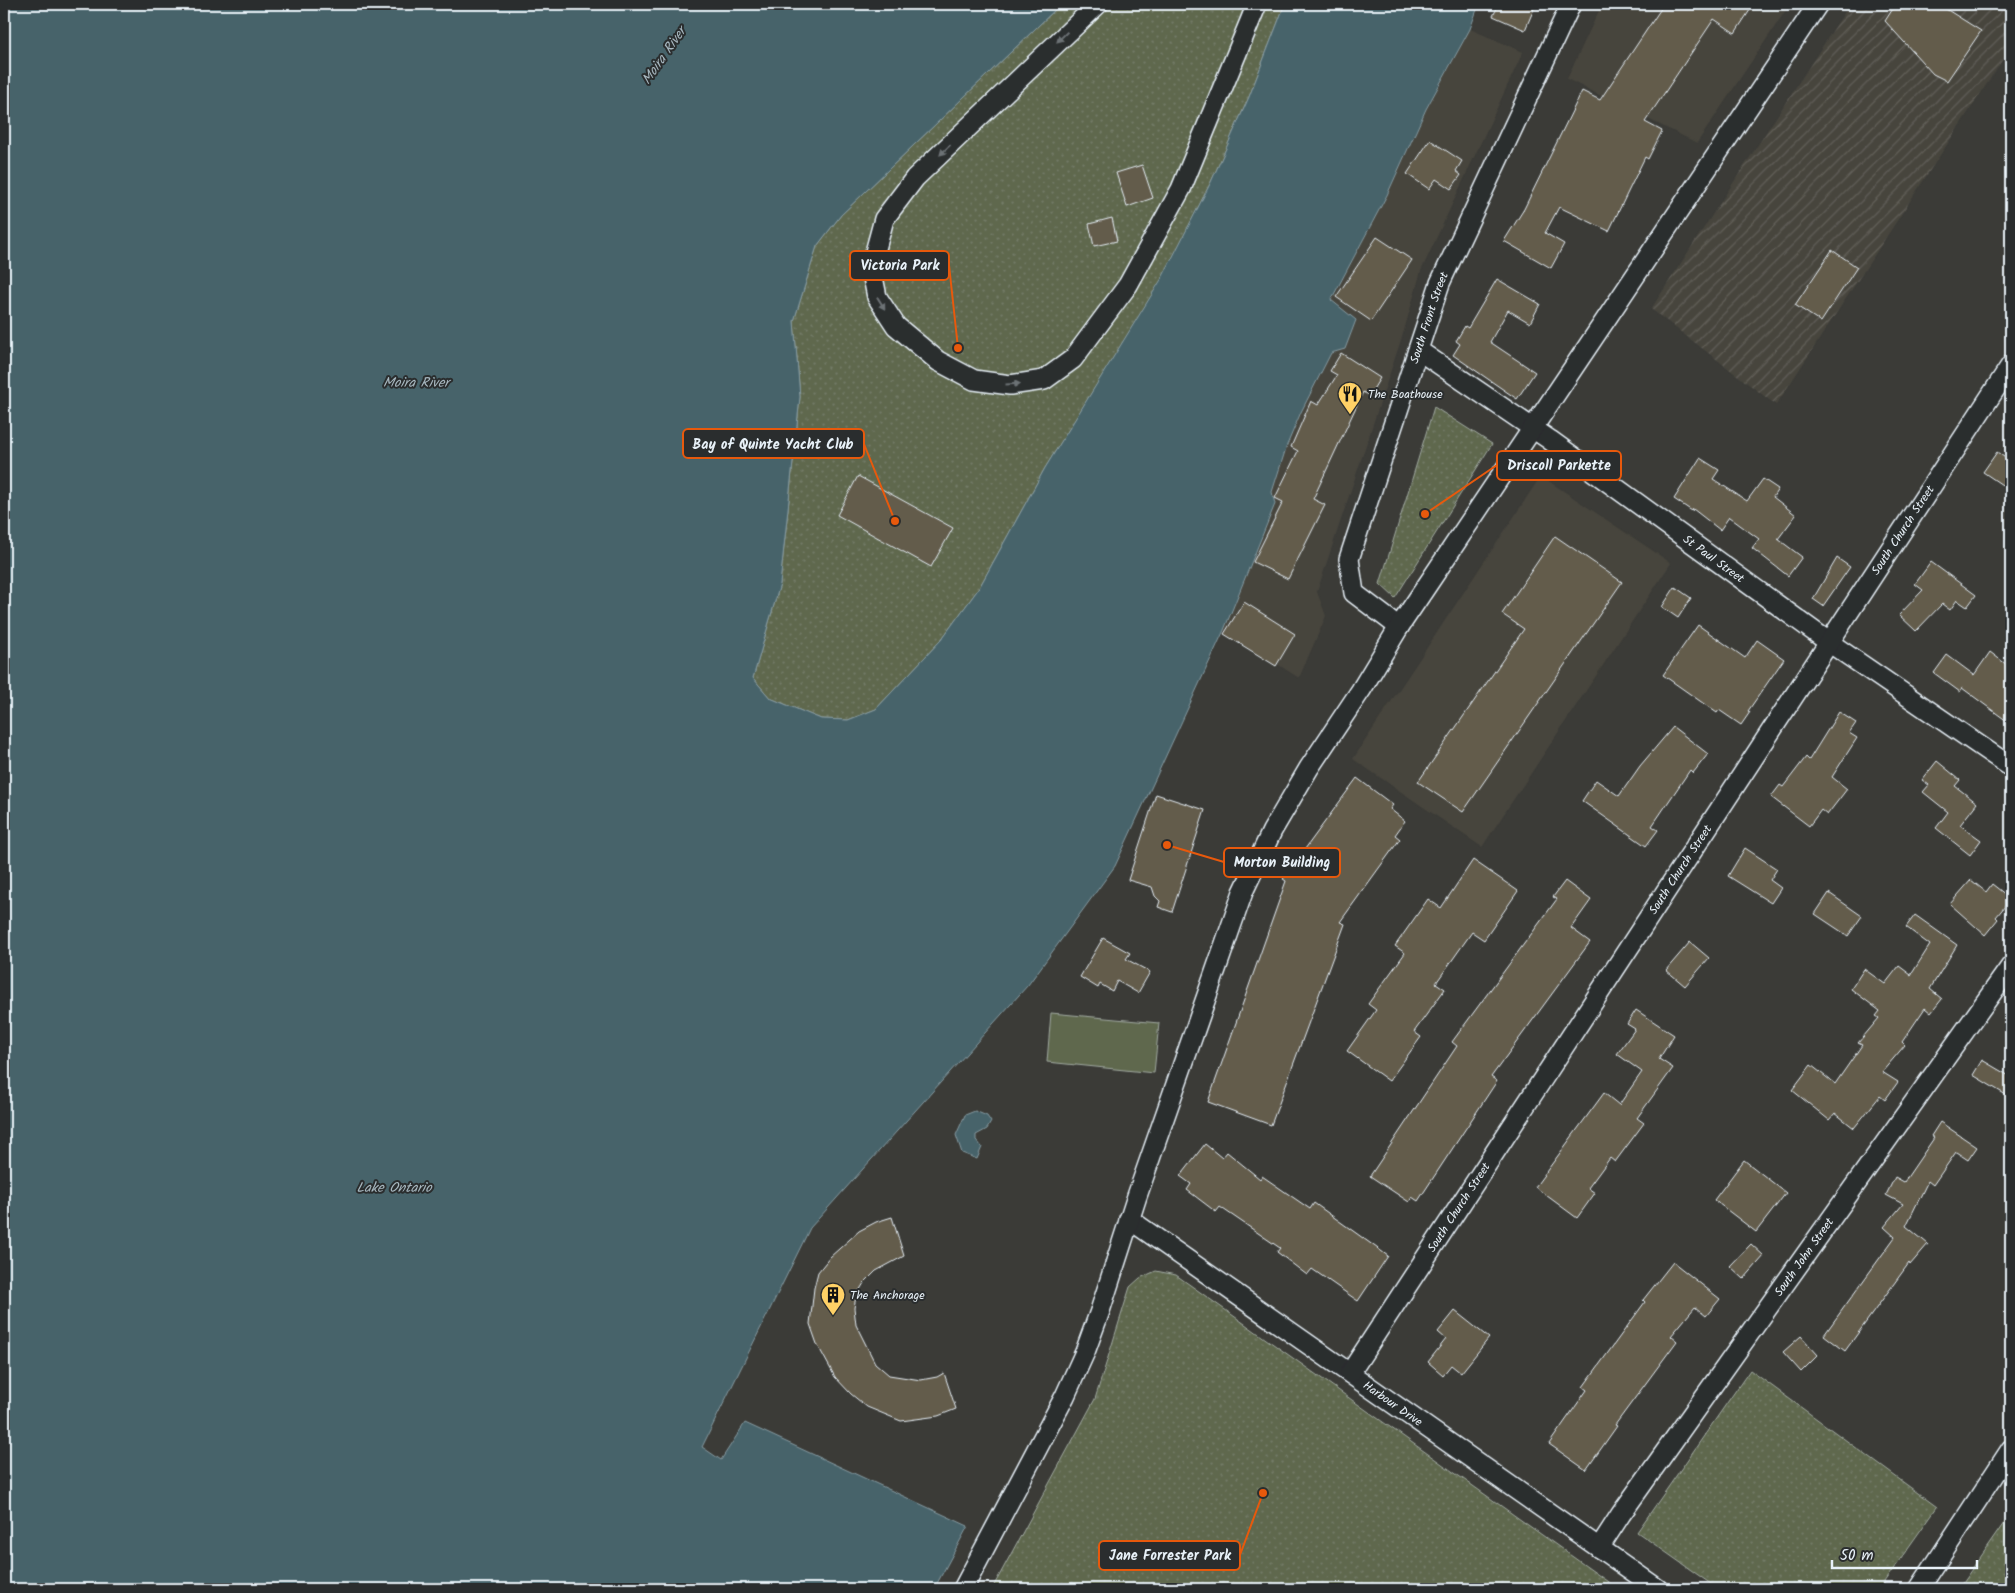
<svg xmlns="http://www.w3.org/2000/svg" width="2015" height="1593" font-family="Kalam,sans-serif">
	<defs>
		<pattern id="industrial-furrows" width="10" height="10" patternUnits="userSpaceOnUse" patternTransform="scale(1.25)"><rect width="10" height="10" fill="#47453d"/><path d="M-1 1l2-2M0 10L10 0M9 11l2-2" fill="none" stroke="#62605a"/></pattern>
		<pattern id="park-dots" width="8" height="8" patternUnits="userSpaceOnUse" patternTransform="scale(1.25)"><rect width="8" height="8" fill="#5e674e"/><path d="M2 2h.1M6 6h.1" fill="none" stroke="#757d68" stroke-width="1.8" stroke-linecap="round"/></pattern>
	</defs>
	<rect width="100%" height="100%" fill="#3b3b37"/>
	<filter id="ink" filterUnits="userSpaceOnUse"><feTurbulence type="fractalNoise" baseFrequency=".02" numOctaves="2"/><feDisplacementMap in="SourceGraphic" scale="10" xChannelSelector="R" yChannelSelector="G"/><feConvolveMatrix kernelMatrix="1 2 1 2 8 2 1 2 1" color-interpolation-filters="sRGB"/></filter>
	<g filter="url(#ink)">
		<path fill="#47453d" d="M1602,4H1790L1697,143L1567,79Z
			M1470,29L1523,52L1421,271L1403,334L1317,592L1326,616L1299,678L1224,630L1275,504L1272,492L1287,445L1301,412L1331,353L1345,349L1356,321L1331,301L1387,195L1426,109Z
			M1541,476L1671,563L1482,847L1353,759Z"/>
		<path fill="url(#industrial-furrows)" d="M1850,4H2011V47L1776,405L1651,309Z"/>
		<path fill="#5e674e" stroke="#a3aca3" d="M1051,1013L1159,1023L1154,1073L1047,1062Z"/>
		<path fill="url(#park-dots)" stroke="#a3aca3" d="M1061,4H1285L1249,97L1211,182L1162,279L1045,468L979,588L941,640L876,709L848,720L821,719L770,698L753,678L780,584L800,397L794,321L817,246L841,215Z
			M1434,407L1492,444L1395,598L1380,584Z
			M1156,1271L1176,1275L1618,1589H992L1095,1399L1130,1287L1140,1278Z
			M1750,1370L1937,1507L1879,1589H1718L1637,1532Z
			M2011,1513V1589H1958Z"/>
		<path fill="#47636b" stroke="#879ca3" d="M11,4H1061L841,215L817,246L794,321L800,397L780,584L753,678L770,698L821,719L848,720L876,709L941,640L979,588L1045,468L1162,278L1211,182L1249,97L1285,4H1479L1470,29L1426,109L1387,195L1331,300L1356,320L1345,349L1331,353L1301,412L1287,445L1272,492L1275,504L1224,630L1115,866L1028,985L810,1228L702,1447L721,1460L745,1423L968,1526L934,1589H4V651L8,647L4,637V11Z
			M975,1111L987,1116L991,1122L987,1129L976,1135V1140L982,1147L977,1159L962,1153L956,1135L965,1115Z"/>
		<path fill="#635b4b" stroke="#e8f1f8" d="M1499,4H1536L1525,30L1493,16Z
			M1664,4H1754L1735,33L1714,19L1645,122L1662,131L1648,159L1645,157L1609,231L1559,207L1545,233L1564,244L1551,268L1504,241L1524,209L1582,91L1600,100Z
			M1896,4H1938L1981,31L1947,81L1933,74L1885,21Z
			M1430,140L1462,161L1456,171L1461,175L1451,189L1436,179L1429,189L1407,174Z
			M1142,165L1153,198L1127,207L1116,173Z
			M1112,218L1117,241L1094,246L1089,224Z
			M1377,237L1412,260L1371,321L1336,297Z
			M1832,250L1857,267L1821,322L1795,305Z
			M1497,279L1540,304L1530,323L1508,310L1490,342L1535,372L1517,399L1453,355L1460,344L1456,341L1465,326L1468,328Z
			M1341,353L1380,378L1369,396L1363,392L1313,499L1325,505L1288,579L1253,562L1283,502L1275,498L1298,451L1291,447L1311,401L1318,405L1337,375L1330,371Z
			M1997,452L2011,462V491L1983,472Z
			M1700,458L1719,470L1713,479L1747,501L1763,479L1778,489L1773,497L1796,515L1778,539L1802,557L1788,576L1752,548L1759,539L1729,517L1720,530L1693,509L1692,511L1674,499Z
			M858,476L953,528L931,567L837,515Z
			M1555,536L1622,582L1463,812L1418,782L1524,629L1502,614Z
			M1837,558L1850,567L1823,606L1813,599Z
			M1931,562L1976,595L1967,607L1957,600L1950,610L1942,604L1916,631L1899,615L1923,590L1915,584Z
			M1675,587L1691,598L1678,618L1662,607Z
			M1244,602L1295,634L1276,666L1224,634Z
			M1698,625L1745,658L1757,640L1784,659L1748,711L1750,712L1741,725L1719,710L1717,713L1663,675Z
			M1990,652L2011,668V724L1962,688L1960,692L1934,673L1947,655L1974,675Z
			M1839,712L1856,723L1849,733L1857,738L1832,777L1847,789L1827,815L1821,810L1809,826L1771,797L1780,785L1783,787L1806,757L1809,760Z
			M1673,727L1708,754L1693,773L1690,770L1652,826L1658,830L1646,846L1582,801L1596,780L1619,796L1640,766Z
			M1937,761L1960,780L1955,786L1977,803L1960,825L1981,840L1970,855L1936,828L1948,812L1923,792L1929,785L1922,780Z
			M1357,778L1393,805L1390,809L1405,821L1395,835L1400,839L1340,922L1345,924L1271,1125L1208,1102L1286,881L1283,879Z
			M1156,794L1205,810L1172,912L1158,907L1160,901L1155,896L1152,887L1128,880Z
			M1745,848L1777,869L1770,880L1781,888L1771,903L1728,876Z
			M1473,860L1518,891L1484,940L1472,932L1436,983L1445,989L1414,1032L1421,1037L1389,1081L1347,1051L1376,1010L1368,1004L1405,953L1395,946L1428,899L1441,908Z
			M1971,880L1986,892L1992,884L2011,899L1996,917L1998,919L1985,935L1950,904Z
			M1565,881L1591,900L1571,928L1590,942L1491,1077L1497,1081L1418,1201L1412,1197L1409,1202L1370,1176L1457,1046L1452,1042L1557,899L1553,897Z
			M1829,893L1862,916L1848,936L1815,914Z
			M1915,915L1957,945L1930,989L1942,999L1931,1013L1925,1008L1902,1042L1905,1045L1882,1072L1898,1082L1885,1100L1880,1096L1854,1128L1835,1113L1829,1120L1792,1090L1811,1065L1835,1084L1862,1045L1858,1043L1879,1018L1876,1016L1880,1011L1851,989L1864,969L1885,984L1899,966L1911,975L1930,945L1906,927Z
			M1103,938L1130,953L1126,959L1150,972L1138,993L1117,981L1112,991L1100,984L1098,988L1080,977Z
			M1690,942L1709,958L1685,986L1666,970Z
			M1636,1010L1674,1035L1659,1059L1673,1068L1637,1118L1644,1123L1615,1162L1610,1158L1588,1188L1595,1193L1577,1218L1535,1187L1604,1093L1619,1105L1642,1072L1617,1054L1635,1029L1627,1024Z
			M1982,1060L2011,1077V1098L1973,1075Z
			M1940,1122L1977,1147L1968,1160L1956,1152L1933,1185L1928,1181L1906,1226L1928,1244L1910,1265L1909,1263L1845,1351L1824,1335L1895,1237L1884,1227L1903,1204L1886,1195L1895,1177L1904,1182L1934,1138L1931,1136Z
			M1205,1144L1222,1158L1227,1152L1260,1179L1262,1176L1310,1209L1314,1203L1388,1256L1358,1301L1312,1269L1307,1275L1277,1252L1280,1248L1220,1207L1216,1212L1187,1190L1191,1184L1180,1176Z
			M1744,1160L1786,1193L1756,1232L1714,1200Z
			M892,1217L904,1256L876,1271L864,1283L856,1296L854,1308L856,1325L875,1363L889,1375L921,1380L937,1377L944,1373L956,1409L938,1416L901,1421L867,1407L851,1394L835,1377L817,1344L810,1324L814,1288L818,1272L830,1257L859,1231L876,1222Z
			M1751,1244L1764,1256L1744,1279L1730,1266Z
			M1673,1262L1720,1299L1706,1316L1695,1307L1671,1336L1677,1341L1615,1425L1617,1426L1586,1470L1549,1444L1587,1390L1583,1387L1645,1302L1643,1300Z
			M1455,1311L1489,1338L1461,1373L1451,1365L1443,1375L1428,1362L1446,1339L1438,1332Z
			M1801,1336L1818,1355L1801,1372L1783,1352Z"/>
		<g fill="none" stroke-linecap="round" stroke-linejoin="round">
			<defs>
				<g id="minor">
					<path d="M1098,4L915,178L884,219L871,267L877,297L896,326L938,361L974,380L1010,385L1044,380L1073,359L1128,285L1181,189L1257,4"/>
					<path id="s1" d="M1418,350L1550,440L1830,643L2011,767"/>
					<path id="s2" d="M1399,627L1354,593L1349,559L1440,283L1571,4"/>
					<path id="s3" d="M1129,1219L1658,1589"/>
					<path id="s4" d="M1350,1373L2011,365"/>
					<path id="s5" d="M1599,1548L1621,1514L2011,966"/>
					<path d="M963,1589L1065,1396L1085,1352L1100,1311L1137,1196L1243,892L1272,831L1309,768L1361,690L1399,627L1818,4"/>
					<path d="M1919,1589L2011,1449"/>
				</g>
			</defs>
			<use href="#minor" stroke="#e8f1f8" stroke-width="22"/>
			<use href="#minor" stroke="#2a2d2e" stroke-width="19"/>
		</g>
		<defs><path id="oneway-solid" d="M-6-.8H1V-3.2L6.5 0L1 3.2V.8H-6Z" transform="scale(1.25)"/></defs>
		<g fill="#6c7275">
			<use href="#oneway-solid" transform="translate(1062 37) rotate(136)"/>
			<use href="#oneway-solid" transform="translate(945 150) rotate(136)"/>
			<use href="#oneway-solid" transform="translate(881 303) rotate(58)"/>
			<use href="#oneway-solid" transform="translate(1013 384) rotate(-3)"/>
		</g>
	</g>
	<defs>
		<symbol id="restaurant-pin" viewBox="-11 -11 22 30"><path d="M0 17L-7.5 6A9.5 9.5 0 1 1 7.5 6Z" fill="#ffd166" stroke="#2a2d2e"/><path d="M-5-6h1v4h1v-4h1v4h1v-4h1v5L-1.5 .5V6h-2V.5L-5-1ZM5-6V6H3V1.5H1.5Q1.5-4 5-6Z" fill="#111"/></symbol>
		<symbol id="building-pin" viewBox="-11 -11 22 30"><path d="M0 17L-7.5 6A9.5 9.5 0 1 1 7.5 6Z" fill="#ffd166" stroke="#2a2d2e"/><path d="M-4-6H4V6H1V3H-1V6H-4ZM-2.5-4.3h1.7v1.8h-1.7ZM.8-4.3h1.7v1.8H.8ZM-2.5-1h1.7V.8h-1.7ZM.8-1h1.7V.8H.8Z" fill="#111"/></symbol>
	</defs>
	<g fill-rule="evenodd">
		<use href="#restaurant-pin" x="1336" y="380" width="28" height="38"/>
		<use href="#building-pin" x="819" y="1281" width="28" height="38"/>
	</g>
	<g text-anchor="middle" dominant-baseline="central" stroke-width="4" stroke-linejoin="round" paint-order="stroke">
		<g font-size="12" fill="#e8f1f8" stroke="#2a2d2e">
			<text stroke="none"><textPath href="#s2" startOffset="345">South Front Street</textPath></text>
			<text stroke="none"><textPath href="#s4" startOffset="1008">South Church Street</textPath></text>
			<text stroke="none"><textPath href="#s1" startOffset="362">St Paul Street</textPath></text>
			<text stroke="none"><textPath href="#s4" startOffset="602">South Church Street</textPath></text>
			<text stroke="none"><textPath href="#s4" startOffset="198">South Church Street</textPath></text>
			<text stroke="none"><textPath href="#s5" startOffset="356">South John Street</textPath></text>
			<text stroke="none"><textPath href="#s3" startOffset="322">Harbour Drive</textPath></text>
		</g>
		<g font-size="12" fill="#e8f1f8" stroke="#2a2d2e" text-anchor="start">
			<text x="1368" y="394">The Boathouse</text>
			<text x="850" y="1295">The Anchorage</text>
		</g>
		<g font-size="14" font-style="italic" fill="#a8b8c0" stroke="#2a2d2e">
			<text transform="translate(664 56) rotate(-55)">Moira River</text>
			<text x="416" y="383">Moira River</text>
			<text x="394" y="1188">Lake Ontario</text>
		</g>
	</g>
	<path fill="none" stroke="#e8590c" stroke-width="2" d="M958 348L949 265M895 521L864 444M1425 514L1497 465M1167 845L1224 862M1263 1493L1240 1555"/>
	<g fill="#e8590c" stroke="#2a2d2e" stroke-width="2">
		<circle cx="958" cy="348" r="5"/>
		<circle cx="895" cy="521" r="5"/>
		<circle cx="1425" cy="514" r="5"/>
		<circle cx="1167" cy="845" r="5"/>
		<circle cx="1263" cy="1493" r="5"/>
	</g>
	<g fill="#2a2d2e" stroke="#e8590c" stroke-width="2">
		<rect x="850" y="251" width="99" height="29" rx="5"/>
		<rect x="683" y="429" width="181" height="29" rx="5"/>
		<rect x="1497" y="451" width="124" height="29" rx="5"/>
		<rect x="1224" y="848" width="116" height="29" rx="5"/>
		<rect x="1099" y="1541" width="141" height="29" rx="5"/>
	</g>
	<g font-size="14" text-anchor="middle" font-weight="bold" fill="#e8f1f8">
		<text x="900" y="270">Victoria Park</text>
		<text x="773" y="449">Bay of Quinte Yacht Club</text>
		<text x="1559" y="470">Driscoll Parkette</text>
		<text x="1282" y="867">Morton Building</text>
		<text x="1170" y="1560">Jane Forrester Park</text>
	</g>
	<rect width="2015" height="1593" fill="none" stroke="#2a2d2e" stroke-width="20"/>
	<rect x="10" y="10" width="1995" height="1573" fill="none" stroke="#e8f1f8" stroke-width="2" filter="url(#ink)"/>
	<path d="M1832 1560v8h145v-8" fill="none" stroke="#e8f1f8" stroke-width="2.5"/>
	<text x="1840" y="1560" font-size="15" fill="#e8f1f8" stroke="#2a2d2e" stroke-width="4" paint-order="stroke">50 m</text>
</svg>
